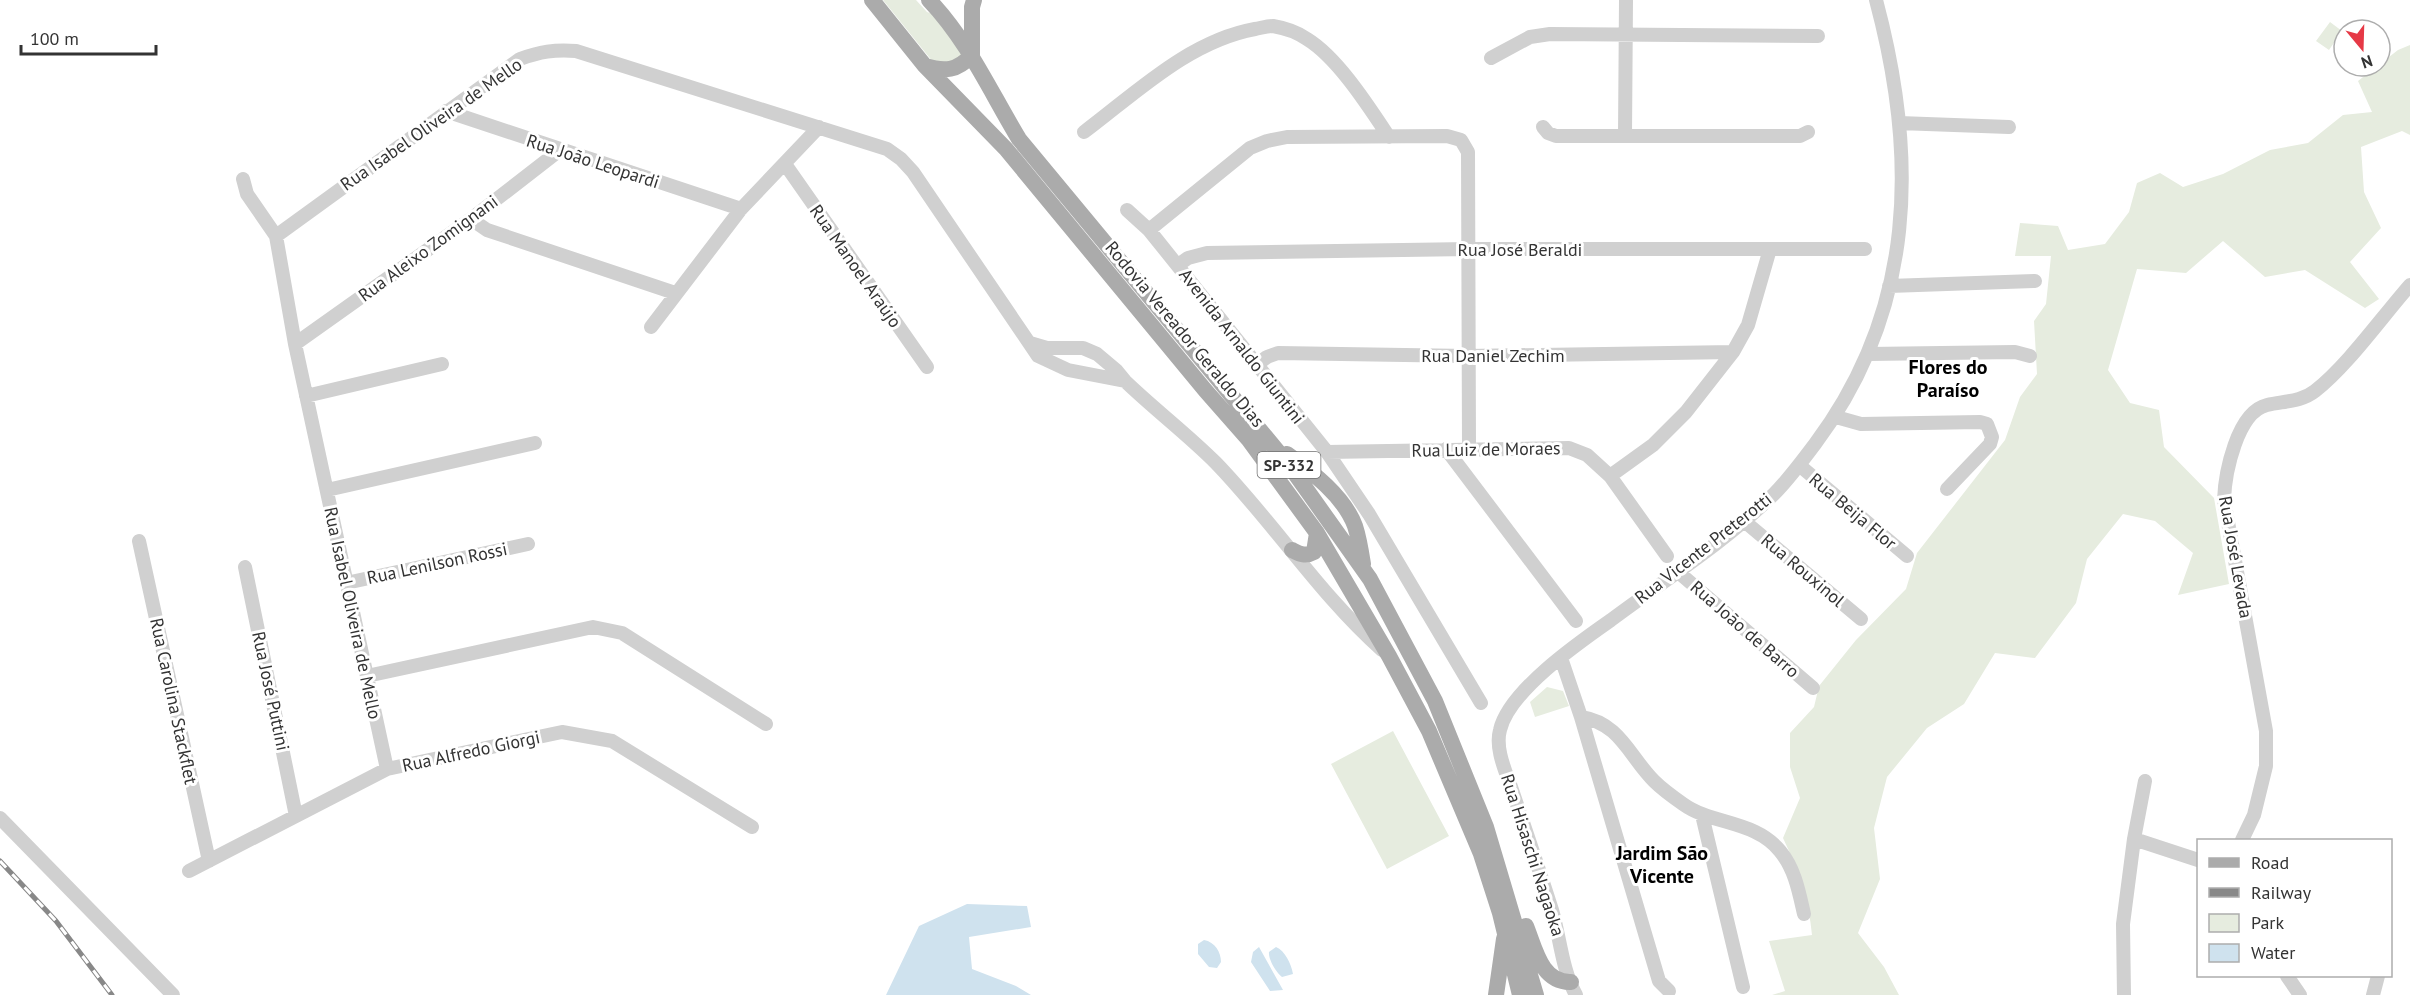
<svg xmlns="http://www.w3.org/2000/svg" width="2410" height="995" font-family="'PT Sans',sans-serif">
	<rect width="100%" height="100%" fill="#fff"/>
	<path fill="#e6ecdf" d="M883,0H916L927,12L938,16L963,54L958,62L937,67Z
		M2330,22L2342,31L2329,50L2316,41Z
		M2410,45V135L2402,131L2361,147L2364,192L2381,228L2350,262L2379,299L2365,308L2305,270L2265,277L2223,241L2186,273L2137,269L2108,370L2130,403L2159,410L2164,447L2214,498L2229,584L2178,595L2193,553L2155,521L2123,514L2087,559L2076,603L2035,658L1995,653L1964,704L1927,728L1887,777L1874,828L1880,879L1858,933L1884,967L1899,995H1772L1785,991L1769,941L1812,935C1809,901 1798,869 1783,838L1800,798L1790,767V733L1814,707L1819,686L1856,640L1906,589L1917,553L2005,440L2020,397L2037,374L2034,321L2046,304L2051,256H2015L2020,223L2058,226L2068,250L2105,244L2129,212L2137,183L2160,173L2183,187L2223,174L2270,150L2308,143L2343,115L2372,112L2358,81L2377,66H2380V64L2398,50Z
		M1547,687L1563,691L1569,706L1535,717L1530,702Z
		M1393,731L1449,836L1387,869L1331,764Z"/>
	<path fill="#cfe2ee" d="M967,904L1027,906L1031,927L969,937L972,969L1016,986L1031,995H886L919,926Z
		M1204,940C1215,942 1221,952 1221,962L1217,968L1209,967L1198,954V944Z
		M1259,947L1283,990L1270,991L1251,962L1253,952Z
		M1276,947C1285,951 1291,963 1293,974L1282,977C1276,972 1268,959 1269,952Z"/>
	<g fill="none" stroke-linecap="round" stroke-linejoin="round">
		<path stroke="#d0d0d0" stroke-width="14" d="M1491,58L1530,37L1550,34L1818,36
			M446,111L741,209
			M1899,123L2009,127
			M1543,127L1548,133L1556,136H1800L1808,132
			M1084,132C1136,93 1189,41 1255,29C1261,28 1267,26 1273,26C1285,28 1297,32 1307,39C1338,58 1369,107 1389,137
			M1625,135L1626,0
			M785,164L927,367
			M243,179L247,194L276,236L295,344L387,769
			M1127,210L1149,230L1327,452L1369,514L1481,703
			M471,219L487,230L675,293
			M1149,230L1250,148L1267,141L1287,137L1447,136L1461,140L1468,152L1469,448
			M276,236L520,59C539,52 555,49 576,51L887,149L901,159L913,172L1038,356L1068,370L1125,381
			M1178,265L1188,258L1207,253L1469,249H1865
			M1889,286L2035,281
			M651,327L741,209L819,127
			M1030,343L1047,348H1083L1097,354L1116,370L1125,381C1154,409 1187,434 1216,463C1274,523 1320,595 1382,650
			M295,344L471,219L560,150
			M1868,354L2015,352L2030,356
			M1256,365L1267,357L1278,353L1468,356L1733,352
			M306,396L442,364
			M1836,417L1861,424L1980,422L1987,424L1992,437L1990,444L1947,489
			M1446,449L1576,621
			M1327,452L1569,448L1587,455L1610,476L1667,556
			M1799,465L1907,556
			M1610,476L1653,445L1686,412L1733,352L1748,325L1770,249
			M327,490L535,443
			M1744,521L1861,619
			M139,541L209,861
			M245,567L296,816
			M1677,571L1813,688
			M346,583L528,544
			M1561,658L1581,717L1659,981L1669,991
			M367,676L593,627L622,633L766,724
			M1581,717C1620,723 1629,756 1654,781C1662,789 1673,797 1683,804C1712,825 1755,820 1780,851C1795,869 1799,892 1804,914
			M1702,815L1743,987
			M0,818L173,995
			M2134,839L2198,860
			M2242,840L2254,815L2266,766V731L2224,500C2225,473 2237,412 2267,405C2284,401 2301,402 2315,391C2348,365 2381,318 2410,285
			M189,871L387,769L562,732L612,741L752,827
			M2287,976L2300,995
			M1576,995C1562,970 1560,937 1552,910C1539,869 1525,828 1511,787C1505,770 1495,748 1500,730C1509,691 1578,643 1611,620C1666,579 1725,542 1774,494C1789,479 1802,461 1815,444C1916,309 1918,157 1876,0
			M2124,995L2123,924L2134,839L2145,781
			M2373,995L2378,976"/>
		<path stroke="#ababab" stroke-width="16" d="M872,0L925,66L1006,149L1205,390L1249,440L1317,533L1389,656L1429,731L1481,854L1500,913L1520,995
			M929,0C968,41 990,91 1019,139L1289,465L1370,579L1435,701L1486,827L1536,995
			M925,66C945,72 957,71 972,55V7L974,0
			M1287,454C1312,472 1344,496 1355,526C1359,538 1361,551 1363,564
			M1292,550C1300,554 1305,557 1314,552L1317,533
			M1526,926C1535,948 1541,983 1571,982
			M1496,995L1504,939"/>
		<defs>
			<path id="rail" d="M0,861L56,921L112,995"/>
		</defs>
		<use href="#rail" stroke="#888" stroke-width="5"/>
		<use href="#rail" stroke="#fff" stroke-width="3" stroke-dasharray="9" stroke-linecap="butt"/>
	</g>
	<g text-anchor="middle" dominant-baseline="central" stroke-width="6" stroke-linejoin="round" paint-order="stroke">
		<rect fill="#fff" stroke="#707070" stroke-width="1.5" x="1257.5" y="452" width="63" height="26" rx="4.5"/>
		<g font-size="16" font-weight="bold" fill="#333">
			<text x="1289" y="465">SP-332</text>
		</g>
		<g font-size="18" fill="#333" stroke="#fff">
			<text transform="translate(431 124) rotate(-35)">Rua Isabel Oliveira de Mello</text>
			<text transform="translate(593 161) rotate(18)">Rua João Leopardi</text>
			<text transform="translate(428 248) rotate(-36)">Rua Aleixo Zomignani</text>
			<text x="1520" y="249">Rua José Beraldi</text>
			<text transform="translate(856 266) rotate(55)">Rua Manoel Araújo</text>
			<text transform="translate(1185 334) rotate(50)">Rodovia Vereador Geraldo Dias</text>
			<text transform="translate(1242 346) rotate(52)">Avenida Arnaldo Giuntini</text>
			<text x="1493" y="355">Rua Daniel Zechim</text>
			<text transform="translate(1486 449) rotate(-1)">Rua Luiz de Moraes</text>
			<text transform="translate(1853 511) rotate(40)">Rua Beija Flor</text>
			<text transform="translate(1703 548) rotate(-38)">Rua Vicente Preterotti</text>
			<text transform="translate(2236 557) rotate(80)">Rua José Levada</text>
			<text transform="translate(437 563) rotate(-12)">Rua Lenilson Rossi</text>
			<text transform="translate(1803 570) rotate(40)">Rua Rouxinol</text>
			<text transform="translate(353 613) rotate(78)">Rua Isabel Oliveira de Mello</text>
			<text transform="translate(1745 629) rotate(41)">Rua João de Barro</text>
			<text transform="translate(271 691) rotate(78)">Rua José Puttini</text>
			<text transform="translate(174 701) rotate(78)">Rua Carolina Stackflet</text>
			<text transform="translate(471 751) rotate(-12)">Rua Alfredo Giorgi</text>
			<text transform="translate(1533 855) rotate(72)">Rua Hisaschi Nagaoka</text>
		</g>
		<g font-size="20" font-weight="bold" fill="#000" stroke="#fff">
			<text x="1948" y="367">Flores do<tspan x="1948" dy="23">Paraíso</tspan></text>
			<text x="1662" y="853">Jardim São<tspan x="1662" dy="23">Vicente</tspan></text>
		</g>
	</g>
	<rect x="2197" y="839" width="195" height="138" fill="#ffffff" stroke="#adadad" stroke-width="1.5"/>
	<rect x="2209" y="858" width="30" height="9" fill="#ababab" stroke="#adadad" stroke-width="1.5"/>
	<text x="2251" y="869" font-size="18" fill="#333333">Road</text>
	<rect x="2209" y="888" width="30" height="9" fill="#888888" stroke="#adadad" stroke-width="1.5"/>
	<text x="2251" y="899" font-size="18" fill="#333333">Railway</text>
	<rect x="2209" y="914" width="30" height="18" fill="#e6ecdf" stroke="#adadad" stroke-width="1.5"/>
	<text x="2251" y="929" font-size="18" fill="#333333">Park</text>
	<rect x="2209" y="944" width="30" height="18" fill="#cfe2ee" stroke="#adadad" stroke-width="1.5"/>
	<text x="2251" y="959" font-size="18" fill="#333333">Water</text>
	<g transform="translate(2362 48) rotate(161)"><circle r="28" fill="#ffffff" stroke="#adadad" stroke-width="1.5"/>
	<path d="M0-4.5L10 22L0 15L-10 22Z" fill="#e63946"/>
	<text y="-9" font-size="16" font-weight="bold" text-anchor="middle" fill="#333333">N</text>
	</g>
	<path d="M21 45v9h135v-9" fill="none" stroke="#333333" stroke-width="3"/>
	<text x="30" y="45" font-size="18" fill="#333333" stroke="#ffffff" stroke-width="4.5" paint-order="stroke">100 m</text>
</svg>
